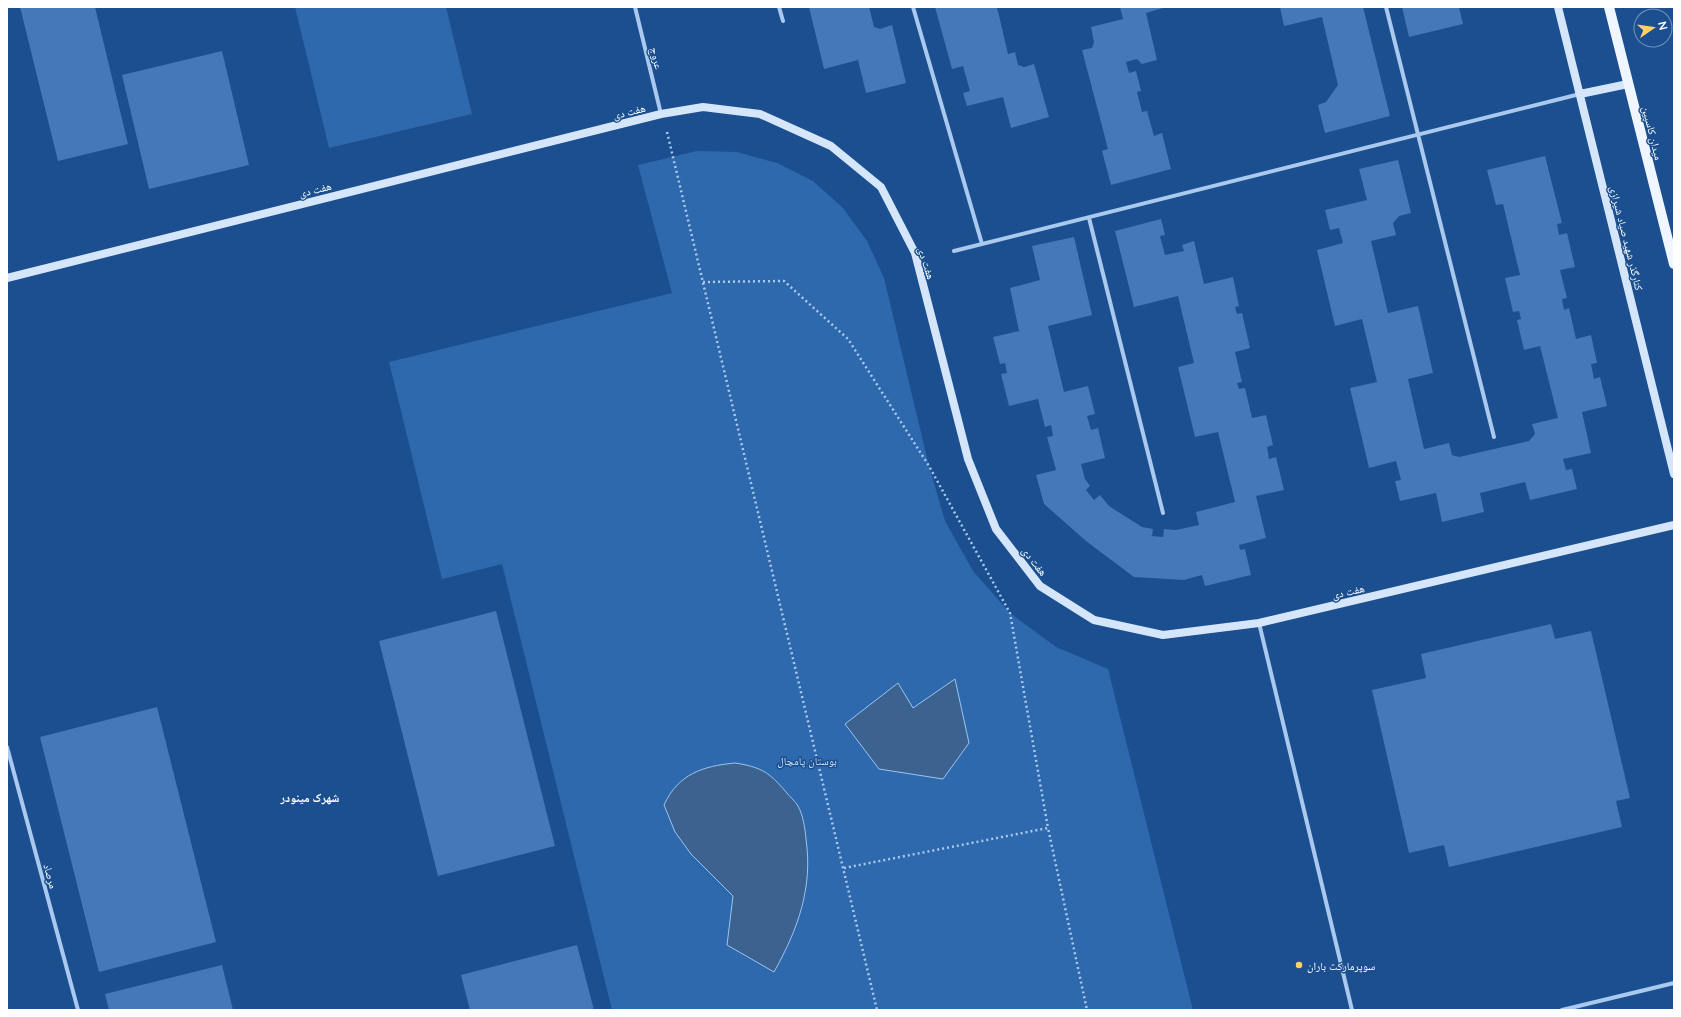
<svg xmlns="http://www.w3.org/2000/svg" width="1681" height="1017" font-family="Lato,'Noto Naskh Arabic',sans-serif">
	<rect width="100%" height="100%" fill="#1b4f8f"/>
	<path fill="#2e69ad" d="M295,7H446L472,114L329,148Z
		M697,151L737,152L777,163L813,181L843,208L867,241L884,278L929,466L945,521L973,571L1010,613L1056,647L1108,669L1193,1010H612L502,564L442,579L389,362L672,293L638,165Z"/>
	<path fill="#3c6290" stroke="#9cc4f0" d="M955,679L969,743L943,779L879,769L845,724L898,683L913,708Z
		M735,763C761,767 769,772 786,792C790,797 795,801 798,806C803,815 805,828 806,839C813,888 798,929 774,972L727,945L733,896L691,854L675,832L664,805C678,774 703,766 735,763Z"/>
	<path fill="#4478b7" d="M20,7H95L128,144L58,161Z
		M809,7H869L874,27L880,29L892,25L906,83L866,93L858,60L824,69Z
		M935,7H997L1008,54L1015,52L1018,65L1024,67L1034,64L1049,117L1011,128L1003,97L967,106L963,93L970,91L963,66L952,69Z
		M1120,7H1167L1146,13L1157,60L1142,64L1137,59L1126,62L1129,73L1136,71L1141,91L1137,92L1142,112L1147,111L1154,136L1162,133L1171,169L1111,185L1102,151L1108,149L1082,50L1092,48L1094,42L1091,27L1123,19Z
		M1280,7H1363L1390,116L1325,133L1318,105L1326,102L1338,85L1322,17L1284,26Z
		M1402,7H1459L1463,24L1409,37Z
		M222,51L249,165L149,189L122,75Z
		M1545,156L1562,223L1557,224L1559,235L1567,233L1575,267L1560,270L1567,298L1562,299L1564,310L1569,308L1576,339L1591,335L1597,363L1591,364L1594,379L1600,377L1607,406L1582,412L1591,453L1563,459L1566,470L1572,469L1577,489L1530,500L1525,482L1480,493L1484,512L1442,522L1436,493L1400,501L1395,481L1401,480L1396,461L1369,468L1350,388L1377,382L1362,319L1335,326L1317,250L1343,243L1339,228L1330,230L1325,210L1367,200L1359,169L1398,160L1411,213L1399,216L1393,223L1396,235L1371,241L1388,313L1418,306L1433,373L1408,379L1424,449L1449,443L1452,455L1459,457L1529,441L1535,434L1532,424L1558,418L1540,346L1524,350L1517,320L1521,319L1519,311L1513,312L1505,278L1520,275L1503,204L1496,205L1487,170Z
		M1161,219L1165,235L1160,236L1165,255L1184,251L1182,245L1194,241L1204,284L1233,277L1239,306L1235,307L1237,314L1242,313L1250,348L1235,352L1242,382L1237,383L1239,389L1245,388L1252,418L1266,415L1273,445L1267,447L1269,459L1276,457L1284,490L1256,496L1266,538L1239,545L1240,550L1245,549L1251,575L1205,586L1202,575L1184,580L1134,577L1086,541L1044,504L1036,475L1056,470L1047,437L1053,436L1051,425L1045,427L1038,399L1009,406L1001,374L1007,373L1005,363L1000,364L993,337L1019,331L1010,288L1040,280L1032,246L1074,237L1092,315L1048,326L1064,392L1088,386L1095,414L1087,416L1091,430L1098,428L1105,458L1081,464L1085,479L1090,486L1086,490L1094,500L1100,495L1109,506L1142,527L1153,529L1152,536L1163,537L1164,529L1176,530L1199,525L1196,512L1235,502L1218,432L1195,437L1178,367L1194,363L1178,296L1134,307L1115,231Z
		M496,611L555,846L438,876L379,641Z
		M1551,624L1555,639L1591,631L1630,798L1616,801L1622,827L1449,867L1444,845L1409,853L1372,690L1426,678L1421,654Z
		M157,707L216,942L99,972L40,737Z
		M577,945L594,1010H470L461,975Z
		M222,965L233,1010H109L105,994Z"/>
	<g fill="none" stroke-linecap="round" stroke-linejoin="round">
		<path stroke="#a9c9ee" stroke-width="2.5" stroke-dasharray="2 3" stroke-linecap="butt" d="M667,132L877,1010
			M703,282L784,281L848,339L929,466L1010,613L1048,828
			M844,868L1048,828L1087,1010"/>
		<path stroke="#a9c9ee" stroke-width="4" d="M635,7L661,114
			M779,7L783,21
			M913,7L982,244
			M1386,7L1494,437
			M1089,218L1163,513
			M954,251L1580,94
			M1259,623L1352,1010
			M7,747L78,1010
			M1562,1010L1674,983"/>
		<path stroke="#d6e6fa" stroke-width="8" d="M1558,7L1674,474
			M1580,94L1628,84
			M7,278L661,114L703,107L760,114L831,146L881,187L915,253L968,459L996,529L1040,586L1094,620L1163,635L1259,623L1674,525"/>
		<path stroke="#f0f6ff" stroke-width="10" d="M1609,7L1674,264"/>
	</g>
	<circle fill="#ffd166" stroke="#1b4f8f" stroke-width="1.5" cx="1299" cy="965" r="4"/>
	<g text-anchor="middle" dominant-baseline="central" stroke-width="3" stroke-linejoin="round" paint-order="stroke">
		<g font-size="11" fill="#fff" stroke="#1b4f8f">
			<text transform="translate(657 58) rotate(76)">عروج</text>
			<text transform="translate(629 111) rotate(-14)">هفت دی</text>
			<text transform="translate(1653 133) rotate(76)">میدان کاسپین</text>
			<text transform="translate(315 189) rotate(-14)">هفت دی</text>
			<text transform="translate(1627 238) rotate(76)">کنارگذر شهید صیاد شیرازی</text>
			<text transform="translate(927 263) rotate(73)">هفت دی</text>
			<text transform="translate(1035 561) rotate(52)">هفت دی</text>
			<text transform="translate(1348 591) rotate(-13)">هفت دی</text>
			<text transform="translate(51 876) rotate(75)">مرصاد</text>
		</g>
		<g font-size="11" fill="#cfe3fa" stroke="#1b4f8f">
			<text x="807" y="760">بوستان پامچال</text>
		</g>
		<g font-size="11" fill="#fff" stroke="#1b4f8f" text-anchor="start">
			<text x="1307" y="965">سوپرمارکت باران</text>
		</g>
		<g font-size="12" font-weight="bold" fill="#fff" stroke="#1b4f8f">
			<text x="310" y="797">شهرک مینودر</text>
		</g>
	</g>
	<rect width="1681" height="1017" fill="none" stroke="#ffffff" stroke-width="16"/>
	<g transform="translate(1653 28) rotate(77)"><circle r="19" fill="#1b4f8f" stroke="#7695bc"/>
	<path d="M0-3L7 15L0 10L-7 15Z" fill="#ffd166"/>
	<text y="-6" font-size="11" font-weight="bold" text-anchor="middle" fill="#ffffff">N</text>
	</g>
</svg>
